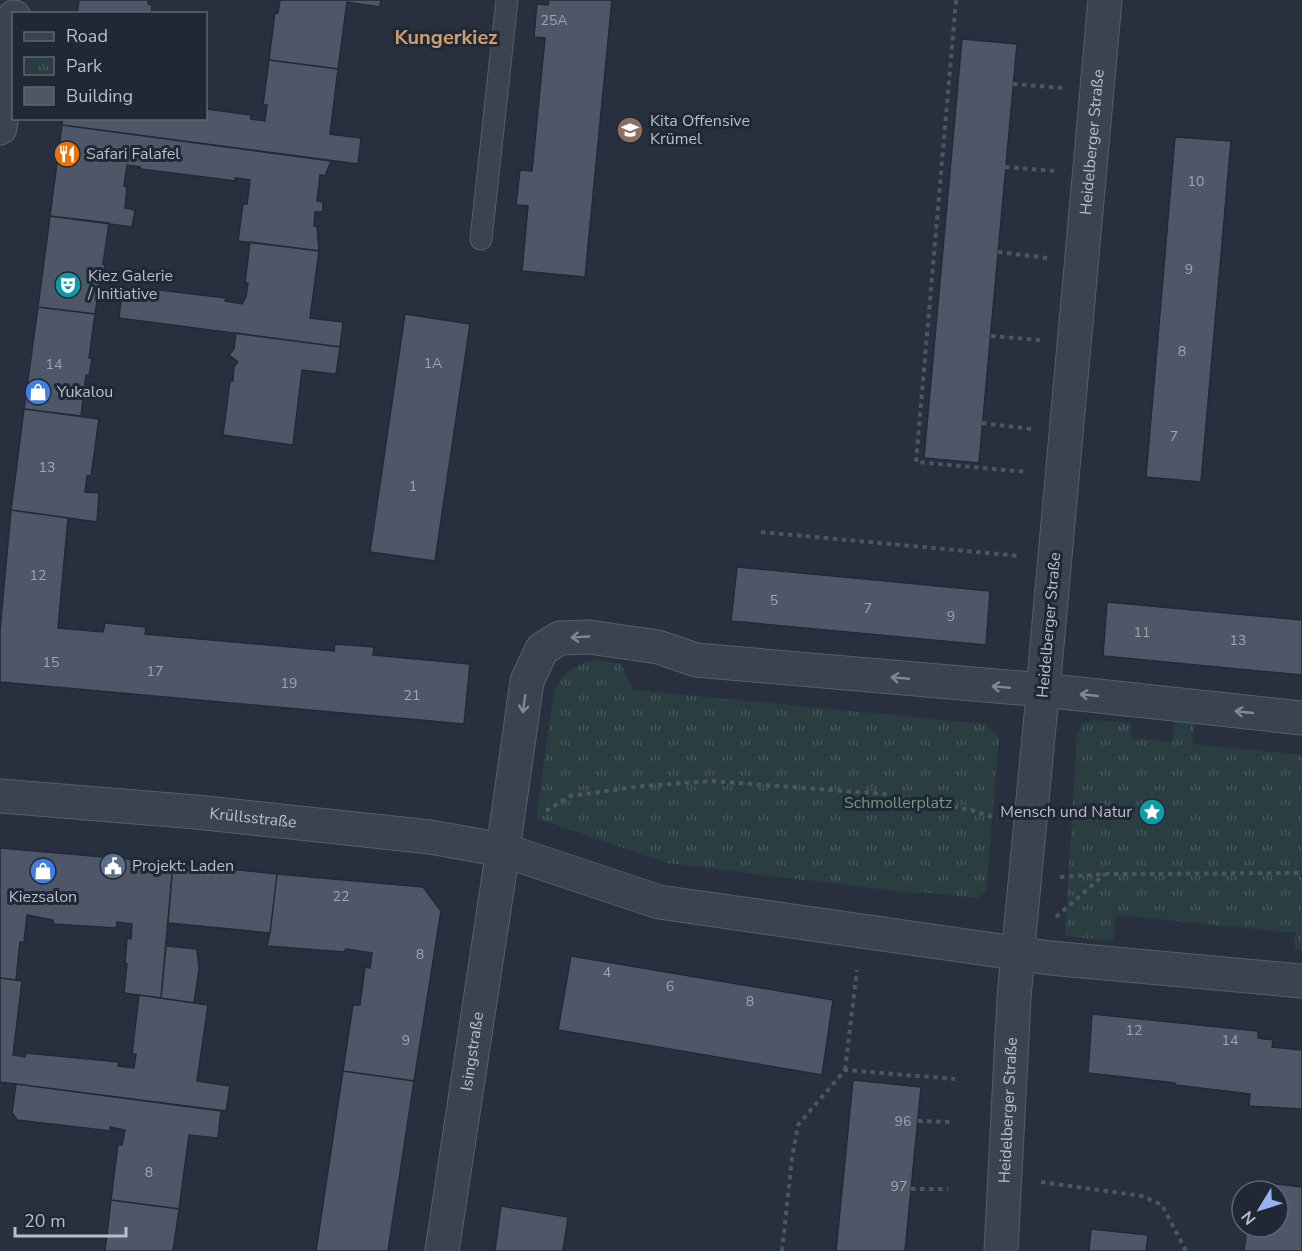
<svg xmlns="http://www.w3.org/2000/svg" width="1302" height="1251" font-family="'Nunito Sans',sans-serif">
	<defs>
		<pattern id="park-tufts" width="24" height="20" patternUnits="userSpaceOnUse" patternTransform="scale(1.5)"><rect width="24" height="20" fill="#2a3d41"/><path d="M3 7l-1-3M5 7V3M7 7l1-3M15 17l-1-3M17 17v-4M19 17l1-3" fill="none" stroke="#47575b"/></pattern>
	</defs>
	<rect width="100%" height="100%" fill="#283040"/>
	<path fill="url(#park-tufts)" d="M597,660L621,664L633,690L985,724L999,738L986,891L979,898L920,892V894L667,863L536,818L554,691C565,671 574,664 597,660Z
		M1175,716L1195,718L1192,744L1302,755V951L1294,950L1295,933L1116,915L1113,941L1065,936L1077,734L1083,723L1093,720L1131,723V738L1173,742Z"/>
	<path fill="#4e5768" stroke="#222a37" stroke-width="1.5" d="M79,0H148V4L152,5L151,14H77Z
		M280,0H381L380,7L347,2L338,69L269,60L275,12L278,13Z
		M549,0H612L585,277L522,271L528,206L516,205L520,170L532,171L545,38L534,37L537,4L548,5Z
		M962,39L1017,44L979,463L924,458Z
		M269,60L338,69L330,134L361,138L358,164L62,125L63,118H206V109L251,115V119L265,121L267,105H263Z
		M62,125L331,161L325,176L320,175L317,201L323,202V212H315L314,226L317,227L319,251L238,241L243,204H247L250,180L235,178L236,181L140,169V167L127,165L124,186L127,187L125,208L135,210L132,227L50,216Z
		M1175,137L1231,141L1201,482L1146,477Z
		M50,216L109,223L103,264L105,265L102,283H100L95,314L38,307Z
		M250,242L319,251L310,318L343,322L340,347L119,318L122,292H124V289L151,292V289L226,298L225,301L242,304L246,297L248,283H245Z
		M38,307L95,314L89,358L92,359L89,376L86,375L81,416L24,409Z
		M405,314L470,324L435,561L370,552Z
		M236,333L340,347L336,374L302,370L293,445L223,435L230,381H233L234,367L238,362L229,355L234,349Z
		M24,409L99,419L91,476H87L85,492L99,493L97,522L11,510Z
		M11,510L68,518L58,628L103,632L105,623L146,627L145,634L334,651L335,644L374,647L373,655L470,664L464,724L0,682V630Z
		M737,567L990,591L986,645L731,621Z
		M1107,602L1302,620V675L1103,656Z
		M0,848L173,863L161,998L124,993L127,964H125L127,938L131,939L132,924L117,922L116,928L53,924V920L27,915L24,942H20L16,980L0,978Z
		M173,863L277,874L270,933L168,923Z
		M277,874L423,887L441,911L414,1081L343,1071L353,1005H360L365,967L370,968L372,953L346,949L344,952L267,946L270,933Z
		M166,946L197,949L199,969L194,1003L161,998Z
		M571,956L833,1000L822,1075L558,1030Z
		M0,978L22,981L13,1055L25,1057L26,1053L119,1062L118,1066L134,1068L136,1054H132L139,995L208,1005L197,1081L230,1086L226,1111L0,1082Z
		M1092,1014L1258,1031V1038L1273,1040L1272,1047L1302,1050V1109L1249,1106L1250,1094L1175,1085V1083L1088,1073Z
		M343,1071L414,1081L388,1251H316Z
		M853,1080L921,1087L905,1251H836Z
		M16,1084L221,1111L218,1138L189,1135L179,1209L111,1200L118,1144L122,1145L125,1130L110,1127L111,1131L17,1120L12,1113Z
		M1251,1181L1302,1187V1251H1244L1247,1227H1278V1191H1250Z
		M111,1200L179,1209L173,1251H105Z
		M501,1206L568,1217L563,1251H495Z
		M1091,1229L1148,1235L1146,1251H1089Z"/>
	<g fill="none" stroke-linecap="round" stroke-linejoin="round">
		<defs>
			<path id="service" d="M481,239L507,0"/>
			<path id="pedestrian" d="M1018,952L1043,690"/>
			<g id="minor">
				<path d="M0,128L14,17"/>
				<path id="s1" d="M1043,690L1105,0"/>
				<path id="s2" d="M0,796L196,812L430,837L503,850L659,902L1050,958L1302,981"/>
				<path id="s3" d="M442,1251L503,850L527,681L542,649L560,638L589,637L658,647L696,660L1043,690L1302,718"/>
				<path id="s4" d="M1001,1251L1014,998L1018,952"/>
			</g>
		</defs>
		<use href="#service" stroke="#565e6a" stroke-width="23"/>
		<use href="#pedestrian" stroke="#565e6a" stroke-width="34"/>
		<use href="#minor" stroke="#565e6a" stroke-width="35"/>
		<path stroke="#48595e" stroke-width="4" stroke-dasharray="4.5 4.5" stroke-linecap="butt" d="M956,0L916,462L1028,472
			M1013,84L1063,88
			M1005,167L1055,171
			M998,252L1048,258
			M991,336L1040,340
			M982,423L1032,429
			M761,532L1020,556
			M546,811L570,796L643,786L712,781L884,794L971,810L997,818
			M1060,877L1105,874L1302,873
			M1056,917L1105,874
			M845,1070L857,970
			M918,1121L952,1122
			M1041,1182L1142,1196L1162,1205L1186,1251
			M911,1189H948
			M782,1251L792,1158L798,1125L845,1070L955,1079"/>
		<use href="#service" stroke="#3c4350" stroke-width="21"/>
		<use href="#pedestrian" stroke="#3c4350" stroke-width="32"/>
		<use href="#minor" stroke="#3c4350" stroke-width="33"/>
	</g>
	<defs><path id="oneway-shaft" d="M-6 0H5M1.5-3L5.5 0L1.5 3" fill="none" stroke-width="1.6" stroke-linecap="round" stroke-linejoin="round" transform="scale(1.5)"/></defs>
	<g stroke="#808793">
		<use href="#oneway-shaft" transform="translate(580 637) rotate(177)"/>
		<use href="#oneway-shaft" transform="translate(900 678) rotate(-175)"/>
		<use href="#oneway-shaft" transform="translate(1001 687) rotate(-175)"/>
		<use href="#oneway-shaft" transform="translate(1089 695) rotate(-174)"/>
		<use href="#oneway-shaft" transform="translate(524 704) rotate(98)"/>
		<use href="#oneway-shaft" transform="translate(1244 712) rotate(-174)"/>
	</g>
	<defs>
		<symbol id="school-disc" viewBox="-11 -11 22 22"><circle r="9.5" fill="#8d6e63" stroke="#202835"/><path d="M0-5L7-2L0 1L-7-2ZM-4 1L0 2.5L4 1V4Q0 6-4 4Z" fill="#fff"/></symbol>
		<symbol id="restaurant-disc" viewBox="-11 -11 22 22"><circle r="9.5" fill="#e8710a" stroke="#202835"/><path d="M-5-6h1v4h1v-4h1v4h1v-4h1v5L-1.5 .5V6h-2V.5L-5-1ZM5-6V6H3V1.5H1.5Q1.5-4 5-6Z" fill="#fff"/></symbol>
		<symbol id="theatre-disc" viewBox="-11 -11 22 22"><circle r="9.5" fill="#0f9aa8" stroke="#202835"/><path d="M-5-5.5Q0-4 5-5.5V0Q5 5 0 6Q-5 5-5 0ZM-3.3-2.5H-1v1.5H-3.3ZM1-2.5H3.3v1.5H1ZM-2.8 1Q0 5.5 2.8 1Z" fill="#fff"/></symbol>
		<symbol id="shop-disc" viewBox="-11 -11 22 22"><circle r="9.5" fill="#3f7fe0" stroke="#202835"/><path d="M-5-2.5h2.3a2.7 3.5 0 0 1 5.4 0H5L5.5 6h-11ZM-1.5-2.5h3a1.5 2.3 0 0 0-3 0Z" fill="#fff"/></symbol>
		<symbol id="sight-disc" viewBox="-11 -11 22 22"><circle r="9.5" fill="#0f9aa8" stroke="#202835"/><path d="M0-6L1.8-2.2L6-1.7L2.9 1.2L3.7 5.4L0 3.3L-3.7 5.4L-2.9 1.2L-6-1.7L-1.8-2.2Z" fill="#fff"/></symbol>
		<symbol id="civic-disc" viewBox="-11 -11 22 22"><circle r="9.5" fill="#5c6f8a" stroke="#202835"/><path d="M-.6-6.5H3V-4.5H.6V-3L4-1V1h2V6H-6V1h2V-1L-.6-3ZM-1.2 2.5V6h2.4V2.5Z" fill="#fff"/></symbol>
	</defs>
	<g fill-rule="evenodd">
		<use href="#school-disc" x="615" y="115" width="30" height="30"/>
		<use href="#restaurant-disc" x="52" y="139" width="30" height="30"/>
		<use href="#theatre-disc" x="53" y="270" width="30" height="30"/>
		<use href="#shop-disc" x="23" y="377" width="30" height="30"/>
		<use href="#sight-disc" x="1137" y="797" width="30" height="30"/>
		<use href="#civic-disc" x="98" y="851" width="30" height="30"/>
		<use href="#shop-disc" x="28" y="856" width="30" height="30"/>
	</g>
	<g text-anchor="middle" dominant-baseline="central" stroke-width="6" stroke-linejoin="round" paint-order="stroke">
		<g font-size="14" fill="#9ea4b2">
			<text x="554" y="20">25A</text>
			<text x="1196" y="181">10</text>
			<text x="1189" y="269">9</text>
			<text x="1182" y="351">8</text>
			<text x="433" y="363">1A</text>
			<text x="54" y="364">14</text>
			<text x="1174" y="436">7</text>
			<text x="47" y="467">13</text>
			<text x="413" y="486">1</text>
			<text x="38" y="575">12</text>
			<text x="774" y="600">5</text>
			<text x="868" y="608">7</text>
			<text x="951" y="616">9</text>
			<text x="1142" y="632">11</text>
			<text x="1238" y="640">13</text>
			<text x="51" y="662">15</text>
			<text x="155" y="671">17</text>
			<text x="289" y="683">19</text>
			<text x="412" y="695">21</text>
			<text x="341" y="896">22</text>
			<text x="420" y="954">8</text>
			<text x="607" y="972">4</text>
			<text x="670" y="986">6</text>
			<text x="750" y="1001">8</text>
			<text x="1134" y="1030">12</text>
			<text x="406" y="1040">9</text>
			<text x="1230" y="1040">14</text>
			<text x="903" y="1121">96</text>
			<text x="149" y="1172">8</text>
			<text x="899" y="1186">97</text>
		</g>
		<g font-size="16" fill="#b8beca" stroke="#202835" text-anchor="start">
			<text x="650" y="121">Kita Offensive<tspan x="650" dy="18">Krümel</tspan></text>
			<text x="86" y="154">Safari Falafel</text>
			<text x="88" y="276">Kiez Galerie<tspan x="88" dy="18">/ Initiative</tspan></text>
			<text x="57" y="392">Yukalou</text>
			<text x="1132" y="812" text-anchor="end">Mensch und Natur</text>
			<text x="132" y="866">Projekt: Laden</text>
			<text x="43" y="897" text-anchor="middle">Kiezsalon</text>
		</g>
		<g font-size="16" fill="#b8beca" stroke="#202835">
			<text stroke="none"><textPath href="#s1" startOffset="550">Heidelberger Straße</textPath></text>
			<text transform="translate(1049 625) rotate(-85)">Heidelberger Straße</text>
			<text stroke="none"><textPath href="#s2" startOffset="254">Krüllsstraße</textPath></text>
			<text stroke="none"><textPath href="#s3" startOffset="202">Isingstraße</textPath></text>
			<text stroke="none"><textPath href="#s4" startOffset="141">Heidelberger Straße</textPath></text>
		</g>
		<g font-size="16" fill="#71997d" stroke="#202835">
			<text x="898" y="803">Schmollerplatz</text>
		</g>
		<g font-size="20" font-weight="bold" fill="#cf9e6e" stroke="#202835">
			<text x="446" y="37">Kungerkiez</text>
		</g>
	</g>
	<rect x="12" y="12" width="195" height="108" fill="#202835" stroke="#5d6471" stroke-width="1.5"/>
	<rect x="24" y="32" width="30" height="9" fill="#3c4350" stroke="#5d6471" stroke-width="1.5"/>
	<text x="66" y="42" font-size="18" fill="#b8beca">Road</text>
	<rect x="24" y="57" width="30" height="18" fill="url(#park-tufts)" stroke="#5d6471" stroke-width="1.5"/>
	<text x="66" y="72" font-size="18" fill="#b8beca">Park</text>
	<rect x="24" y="87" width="30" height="18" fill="#4e5768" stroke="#5d6471" stroke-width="1.5"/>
	<text x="66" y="102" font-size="18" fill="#b8beca">Building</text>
	<g transform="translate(1260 1209) rotate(232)"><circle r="28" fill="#202835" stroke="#5d6471" stroke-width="1.5"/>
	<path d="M0-4.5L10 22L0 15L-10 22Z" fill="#95b3f2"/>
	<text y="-9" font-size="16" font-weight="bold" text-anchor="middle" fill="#b8beca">N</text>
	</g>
	<path d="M15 1227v9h111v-9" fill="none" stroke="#b8beca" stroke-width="3"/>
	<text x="24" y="1227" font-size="18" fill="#b8beca" stroke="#202835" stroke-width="4.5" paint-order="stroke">20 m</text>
</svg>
